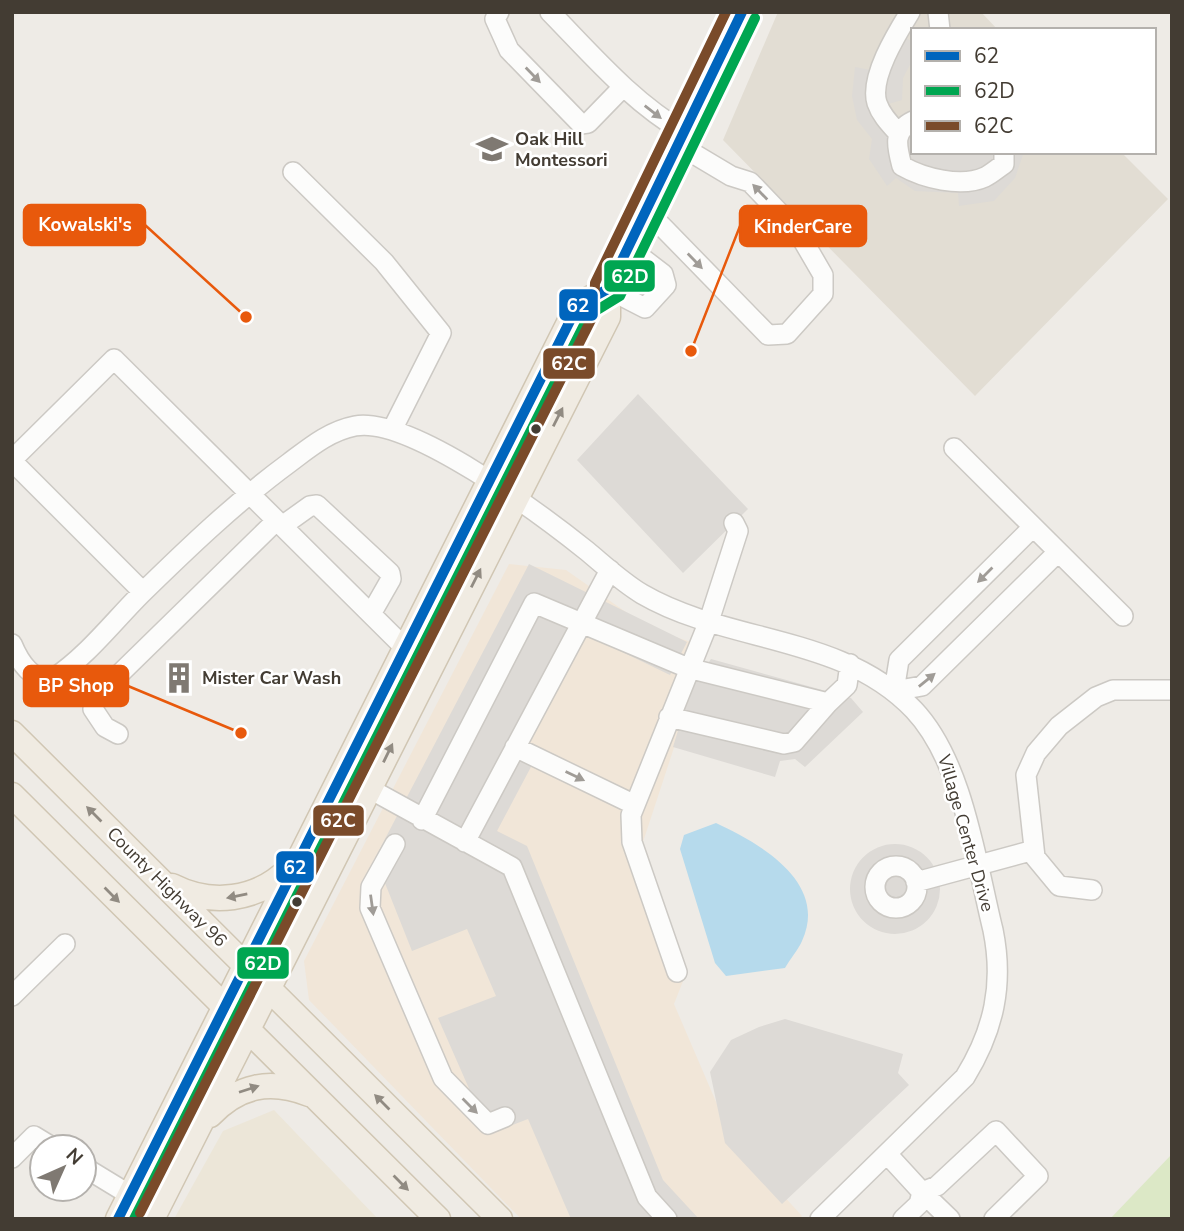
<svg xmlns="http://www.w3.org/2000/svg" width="1184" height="1231" font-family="'Nunito Sans',sans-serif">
	<rect width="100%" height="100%" fill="#eeebe6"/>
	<path fill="#e2ddd3" d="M778,12H981L998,30H913V152H1121L1168,199L975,396L723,140Z"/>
	<path fill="#f1e6d8" d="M509,564L566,570L650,629L707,647L643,842L687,971L674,1004L732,1139L802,1216L799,1219H521L309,1000L304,961Z"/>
	<path fill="#ece6d8" d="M274,1110L378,1219H174L223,1131Z"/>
	<path fill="#dce8c6" d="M1172,1154V1219H1110Z"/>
	<path fill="#dddad6" d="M906,38L913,42V59L903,78L902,100L888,104L908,134L913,132V152H1024L1015,178L994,201L959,206L958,193L915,191L896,178L887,186L869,159L872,139L857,120L852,96L855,67L871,70Z
		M638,394L748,509L683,573L577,460Z
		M529,564L687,642L670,675L585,634L520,757L532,765L497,831L527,846L663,1180L699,1219H571L528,1119L489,1134L438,1018L496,996L467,929L412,951L375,858Z
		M711,659L851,698L863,712L805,767L795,759L780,761L775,777L673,747L691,688Z
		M850 889a45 45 0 1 1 90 0a45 45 0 1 1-90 0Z
		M785,1019L903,1054L898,1073L909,1085L782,1204L725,1143L710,1072L731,1040L759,1027Z"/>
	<path fill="#b6daec" d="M716,823C759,843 829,882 802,941C798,950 790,959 785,968L726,976L715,963L680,849L684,835Z"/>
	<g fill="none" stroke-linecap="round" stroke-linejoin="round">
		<defs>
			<path id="minor" d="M499,12L495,19L509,50L581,124L588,123L623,87
				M550,12C593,56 632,102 685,133
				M938,12L940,30
				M913,121C892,131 897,147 902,166C923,178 961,188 985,177C991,174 998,168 1004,164V152
				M899,134C890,124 881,115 877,103C869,78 897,33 910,12
				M293,172L384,262L441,333L392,430
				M648,212L768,335L787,334L823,294V275L798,232L750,182L731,176L679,145
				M608,289L645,308L666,285L663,274L629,248
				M954,448L1123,616
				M12,460L114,359L404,647
				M12,461L143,592
				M282,526L310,506L317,505L390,573L391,579L371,614
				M1033,527L899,660L894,691L922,686L1058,552
				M12,644C19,661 33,684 54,678C87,656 113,622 141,594C188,548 236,502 289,463C309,448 329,431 355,426C410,416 542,515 587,551C605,566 622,582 642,594C728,644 842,634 914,710C963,762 976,861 993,930C1004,984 994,1030 965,1077L820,1219
				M669,717L784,744L794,742L828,703
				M118,734L105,727L93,709L97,696L276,521
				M515,747L635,805
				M370,789L512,867L647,1197L667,1219
				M422,820L534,603L688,668L828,703L847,685L850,664
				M465,842L610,570
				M395,844L371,887L370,908L443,1078L488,1124L505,1117
				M875 887a21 21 0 1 1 42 0a21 21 0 1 1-42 0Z
				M916,882L1034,850
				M1092,890L1059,886L1035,857L1026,775L1036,753L1059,726L1096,697L1113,690H1172
				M677,972L632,842L631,815L709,621L738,531L734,523
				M12,996L65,944
				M888,1155L922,1192L919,1204L903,1219
				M12,1158L34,1136L52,1147
				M84,1167L130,1195
				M950,1219L922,1192L937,1186L996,1131L1038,1176L994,1219"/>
			<path id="major" d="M12,733L500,1219
				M12,795L438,1219
				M172,886C211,906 257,901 289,869
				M210,1115C239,1085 270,1079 309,1094
				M118,1219L578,305L608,289
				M152,1219L608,317V289L742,12"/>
		</defs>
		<use href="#minor" stroke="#ccc9c4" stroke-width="22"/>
		<use href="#major" stroke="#d0c6b3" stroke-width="27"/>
		<use href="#minor" stroke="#fcfcfb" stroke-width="19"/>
		<use href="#major" stroke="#f0ebe2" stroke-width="24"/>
		<defs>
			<path id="bus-1" d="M118,1219L578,305L608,289L742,12"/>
			<path id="bus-2" d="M134,1219L589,315L620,296L755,18"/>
			<path id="bus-3" d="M140,1213L594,314L595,283L726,12"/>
		</defs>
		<use href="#bus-1" stroke="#fff" stroke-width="16"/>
		<use href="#bus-2" stroke="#fff" stroke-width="16"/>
		<use href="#bus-3" stroke="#fff" stroke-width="16"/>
		<use href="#bus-1" stroke="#0065bd" stroke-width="10"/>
		<use href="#bus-2" stroke="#00a651" stroke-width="10"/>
		<use href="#bus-3" stroke="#7a4b2a" stroke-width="10"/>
	</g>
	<defs><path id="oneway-solid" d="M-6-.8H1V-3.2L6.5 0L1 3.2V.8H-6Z" transform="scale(1.75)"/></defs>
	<g fill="#a09c97">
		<use href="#oneway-solid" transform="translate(533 75) rotate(46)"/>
		<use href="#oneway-solid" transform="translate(653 112) rotate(38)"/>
		<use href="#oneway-solid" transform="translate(760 192) rotate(-134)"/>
		<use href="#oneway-solid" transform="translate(695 261) rotate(46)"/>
		<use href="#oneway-solid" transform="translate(985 575) rotate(135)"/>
		<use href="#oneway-solid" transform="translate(927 680) rotate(-39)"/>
		<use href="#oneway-solid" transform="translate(575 776) rotate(26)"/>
		<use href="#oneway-solid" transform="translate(372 905) rotate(82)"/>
		<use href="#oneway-solid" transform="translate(470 1106) rotate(45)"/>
	</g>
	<g fill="#918b82">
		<use href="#oneway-solid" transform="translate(558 417) rotate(-63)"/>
		<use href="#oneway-solid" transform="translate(476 578) rotate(-63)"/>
		<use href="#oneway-solid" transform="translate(388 753) rotate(-64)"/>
		<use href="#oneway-solid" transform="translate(94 814) rotate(-135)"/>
		<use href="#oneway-solid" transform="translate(112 895) rotate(45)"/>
		<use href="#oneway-solid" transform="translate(237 896) rotate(169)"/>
		<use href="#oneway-solid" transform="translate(249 1089) rotate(-18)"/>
		<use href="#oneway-solid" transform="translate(382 1102) rotate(-135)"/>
		<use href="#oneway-solid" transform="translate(401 1183) rotate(45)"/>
	</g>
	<defs>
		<symbol id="school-bare" viewBox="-9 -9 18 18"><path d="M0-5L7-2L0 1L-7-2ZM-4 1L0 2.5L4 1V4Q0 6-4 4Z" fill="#7f7972" stroke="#fff" stroke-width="2.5" paint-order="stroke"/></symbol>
		<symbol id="building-bare" viewBox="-9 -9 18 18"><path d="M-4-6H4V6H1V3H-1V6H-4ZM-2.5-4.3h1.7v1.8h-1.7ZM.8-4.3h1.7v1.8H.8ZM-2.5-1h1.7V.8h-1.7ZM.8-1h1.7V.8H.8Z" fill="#7f7972" stroke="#fff" stroke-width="2.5" paint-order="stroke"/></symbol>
	</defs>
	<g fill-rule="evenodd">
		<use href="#school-bare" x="470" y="127" width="44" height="44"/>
		<use href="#building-bare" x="157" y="656" width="44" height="44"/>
	</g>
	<g fill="#433c33" stroke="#fff" stroke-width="2.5">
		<circle cx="536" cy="429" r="6"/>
		<circle cx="297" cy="902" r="6"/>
	</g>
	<g text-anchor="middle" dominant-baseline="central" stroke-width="5" stroke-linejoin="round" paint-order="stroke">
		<g font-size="18" font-weight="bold" fill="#433c33" stroke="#fff" text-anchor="start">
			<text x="515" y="139">Oak Hill<tspan x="515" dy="21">Montessori</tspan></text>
			<text x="202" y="678">Mister Car Wash</text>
		</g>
		<g font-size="18" fill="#433c33" stroke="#fff">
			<text transform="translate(966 833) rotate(74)">Village Center Drive</text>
			<text transform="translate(167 887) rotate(45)">County Highway 96</text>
		</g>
	</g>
	<path fill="none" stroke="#e8590c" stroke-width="2.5" d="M246 317L145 225M691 351L740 226M241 733L128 686"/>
	<g fill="#e8590c" stroke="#fff" stroke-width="2.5">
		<circle cx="246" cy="317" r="7"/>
		<circle cx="691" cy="351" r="7"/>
		<circle cx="241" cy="733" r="7"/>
	</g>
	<g fill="#e8590c" stroke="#e8590c" stroke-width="2.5">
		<rect x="24" y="205" width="121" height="40" rx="7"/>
		<rect x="740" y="206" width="126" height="40" rx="7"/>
		<rect x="24" y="666" width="104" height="40" rx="7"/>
	</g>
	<g font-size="19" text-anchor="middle" font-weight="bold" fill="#fff">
		<text x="85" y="231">Kowalski's</text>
		<text x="803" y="233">KinderCare</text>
		<text x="76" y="692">BP Shop</text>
	</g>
	<g stroke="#fff" stroke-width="2.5">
		<rect x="603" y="259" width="53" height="34" rx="7" fill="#00a651"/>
		<rect x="558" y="288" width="41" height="34" rx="7" fill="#0065bd"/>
		<rect x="542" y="347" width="54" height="33" rx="7" fill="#7a4b2a"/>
		<rect x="312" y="804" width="53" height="33" rx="7" fill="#7a4b2a"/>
		<rect x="275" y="850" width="40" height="34" rx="7" fill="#0065bd"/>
		<rect x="236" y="946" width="54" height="34" rx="7" fill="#00a651"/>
	</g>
	<g font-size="19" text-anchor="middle" font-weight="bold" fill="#fff">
		<text x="630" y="283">62D</text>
		<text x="578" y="312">62</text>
		<text x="569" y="370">62C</text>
		<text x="338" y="827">62C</text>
		<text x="295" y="874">62</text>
		<text x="263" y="970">62D</text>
	</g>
	<rect width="1184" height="1231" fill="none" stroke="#433c33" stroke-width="28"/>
	<rect x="911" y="28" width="245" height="126" fill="#ffffff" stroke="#b4b1ad" stroke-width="2"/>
	<rect x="925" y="51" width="35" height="10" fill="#0065bd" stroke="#b4b1ad" stroke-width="2"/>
	<text x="974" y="63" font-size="21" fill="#433c33">62</text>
	<rect x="925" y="86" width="35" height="10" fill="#00a651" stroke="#b4b1ad" stroke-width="2"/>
	<text x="974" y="98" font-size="21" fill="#433c33">62D</text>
	<rect x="925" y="121" width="35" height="10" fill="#7a4b2a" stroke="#b4b1ad" stroke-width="2"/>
	<text x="974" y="133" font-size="21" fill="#433c33">62C</text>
	<g transform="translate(63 1168) rotate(45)"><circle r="33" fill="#ffffff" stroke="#b4b1ad" stroke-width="2"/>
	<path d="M0-5L12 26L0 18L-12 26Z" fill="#7f7972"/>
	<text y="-10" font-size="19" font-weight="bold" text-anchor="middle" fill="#433c33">N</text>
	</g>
</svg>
